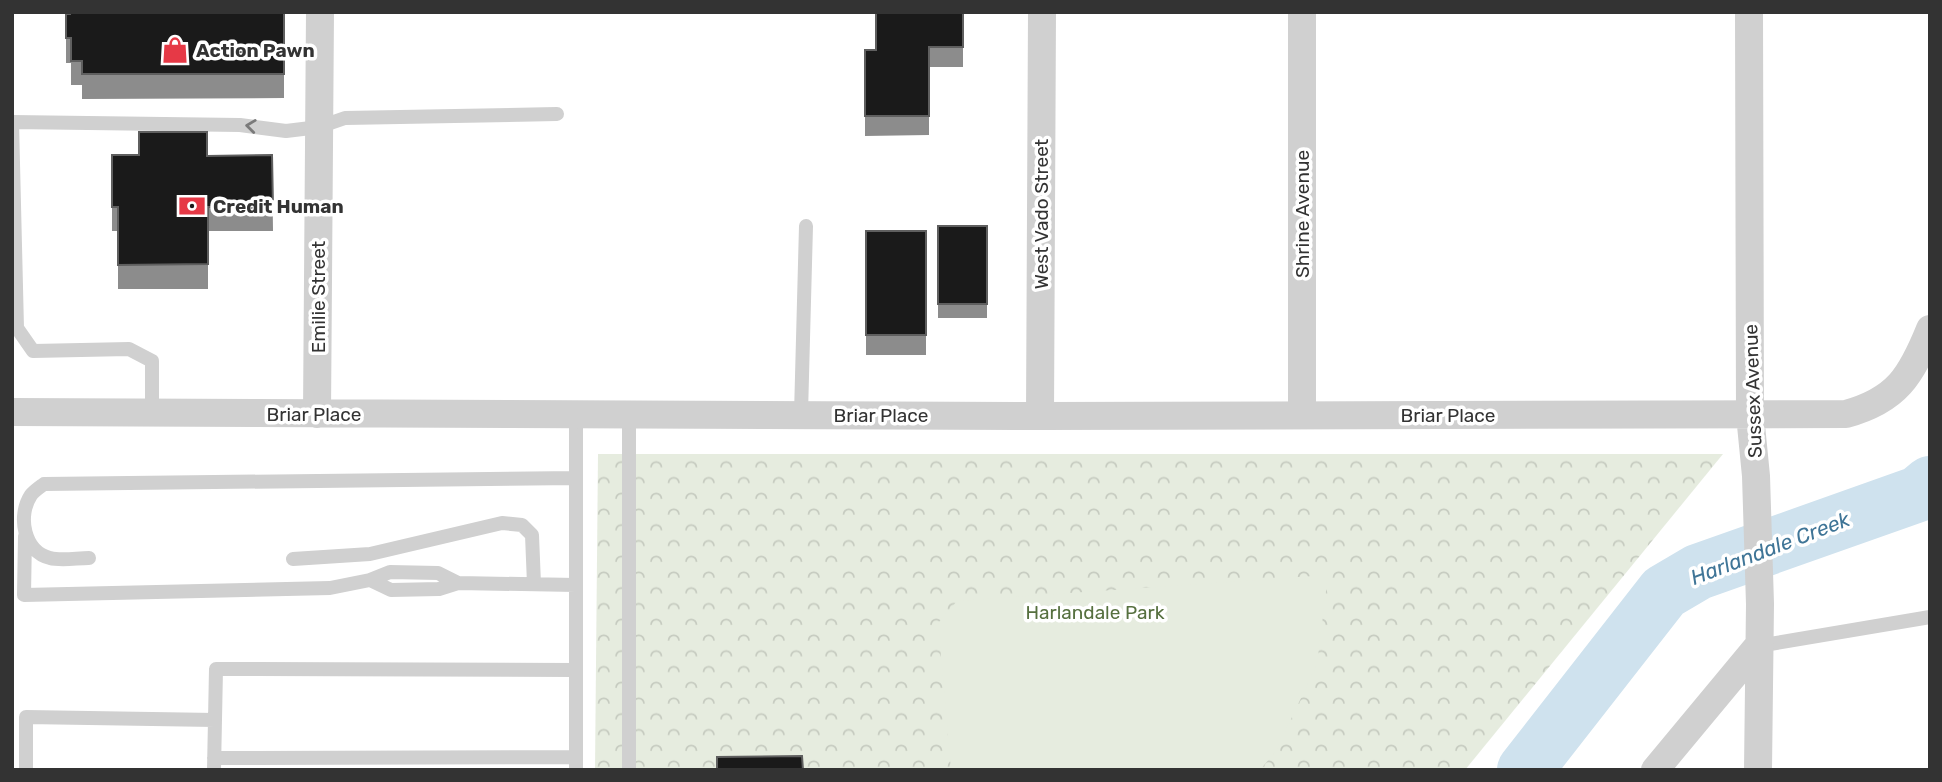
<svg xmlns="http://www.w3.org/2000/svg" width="1942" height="782" font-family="Rubik,sans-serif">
	<defs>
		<pattern id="park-crowns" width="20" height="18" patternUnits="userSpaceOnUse" patternTransform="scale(1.75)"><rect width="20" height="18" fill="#e6ecdf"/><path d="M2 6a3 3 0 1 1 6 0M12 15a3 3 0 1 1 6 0" fill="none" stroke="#c6cbc0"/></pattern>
	</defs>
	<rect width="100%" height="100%" fill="#fff"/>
	<path fill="url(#park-crowns)" d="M598,454H1723L1465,770H595Z"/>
	<path fill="#e6ecdf" d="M1328,575L1317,664L1276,751L1260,770H951L938,623L957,601Z"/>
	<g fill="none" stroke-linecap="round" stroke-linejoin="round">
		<path stroke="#cfe2ee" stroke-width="56" d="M1525,770L1664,592L1698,572L1918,494L1930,484"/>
		<path stroke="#d0d0d0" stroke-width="14" d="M152,414V361L129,349L33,351L17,328L12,122L240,125L286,131L319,127L345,118L557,114
			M801,414L806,226
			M25,536L24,595L330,588L370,580L391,590L439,589L458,583L576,585
			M89,558C77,558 61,561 50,558C24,552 17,516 31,495C34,491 40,487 44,484L576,478
			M293,559L370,554L502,523L522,525L532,535L534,584
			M370,580L390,572L438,573L458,583
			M1758,646L1930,617
			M214,758L576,757
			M26,770V717L215,720
			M214,770L216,669L576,670
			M576,770V414
			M629,770V413"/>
		<path stroke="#d0d0d0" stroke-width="28" d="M1749,12L1750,415L1756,476L1760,604L1758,770
			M12,412L1040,416L1846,414C1897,400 1911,376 1930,329
			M317,414L320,12
			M1302,415V12
			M1040,416L1042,12
			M1655,770L1758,646"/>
	</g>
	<path fill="#8c8c8c" d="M284,12V98L82,99V85H71V63H66V14Z
		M963,12V67H929V135L865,136V50H876Z
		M112,155H272L273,231H208V289H118V231H112Z
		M938,226H987V318H938Z
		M866,231H926V355H866Z"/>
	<path fill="#1a1a1a" stroke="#5f5f5f" stroke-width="2" d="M70,12H284V74H82V61H71V38H66V14H70Z
		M876,12H963V47H929V116H865V50H876Z
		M139,132H207V156L272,155L273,207H208V264L118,265V207H112V155H139Z
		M938,226H987V304H938Z
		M866,231H926V335H866Z
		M802,756L803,770H717V757Z"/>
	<defs><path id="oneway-chevron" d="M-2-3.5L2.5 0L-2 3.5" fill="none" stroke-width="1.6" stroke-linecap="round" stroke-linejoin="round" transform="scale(1.75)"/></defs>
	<use stroke="#7a7a7a" href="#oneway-chevron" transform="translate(251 126) rotate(-173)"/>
	<defs>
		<symbol id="shop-bare" viewBox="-9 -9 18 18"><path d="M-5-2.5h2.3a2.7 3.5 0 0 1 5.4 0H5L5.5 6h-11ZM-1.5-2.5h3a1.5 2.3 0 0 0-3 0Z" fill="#e63946" stroke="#fff" stroke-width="2.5" paint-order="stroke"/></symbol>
		<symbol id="bank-bare" viewBox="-9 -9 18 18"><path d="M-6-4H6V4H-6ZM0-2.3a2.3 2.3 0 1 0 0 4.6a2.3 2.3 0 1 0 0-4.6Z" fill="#e63946" stroke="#fff" stroke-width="2.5" paint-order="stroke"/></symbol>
	</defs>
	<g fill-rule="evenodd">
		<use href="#shop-bare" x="156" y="31" width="38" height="38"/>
		<use href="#bank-bare" x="173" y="187" width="38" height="38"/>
	</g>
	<g text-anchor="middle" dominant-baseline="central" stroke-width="7" stroke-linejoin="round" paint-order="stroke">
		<g font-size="19" font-weight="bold" fill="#333" stroke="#fff" text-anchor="start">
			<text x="196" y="50">Action Pawn</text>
			<text x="213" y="206">Credit Human</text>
		</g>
		<g font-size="19" fill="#333" stroke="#fff">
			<text transform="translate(1041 214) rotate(-90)">West Vado Street</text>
			<text transform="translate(1302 214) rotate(-90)">Shrine Avenue</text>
			<text transform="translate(318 297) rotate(-90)">Emilie Street</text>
			<text transform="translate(1753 391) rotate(-92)">Sussex Avenue</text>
			<text x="314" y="414">Briar Place</text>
			<text x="881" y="415">Briar Place</text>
			<text x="1448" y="415">Briar Place</text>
		</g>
		<g font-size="19" fill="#56703f" stroke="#fff">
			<text x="1095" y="612">Harlandale Park</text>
		</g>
		<g font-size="21" font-style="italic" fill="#3f7597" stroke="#fff">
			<text transform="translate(1770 548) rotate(-21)">Harlandale Creek</text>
		</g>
	</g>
	<rect width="1942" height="782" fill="none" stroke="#333333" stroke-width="28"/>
</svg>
